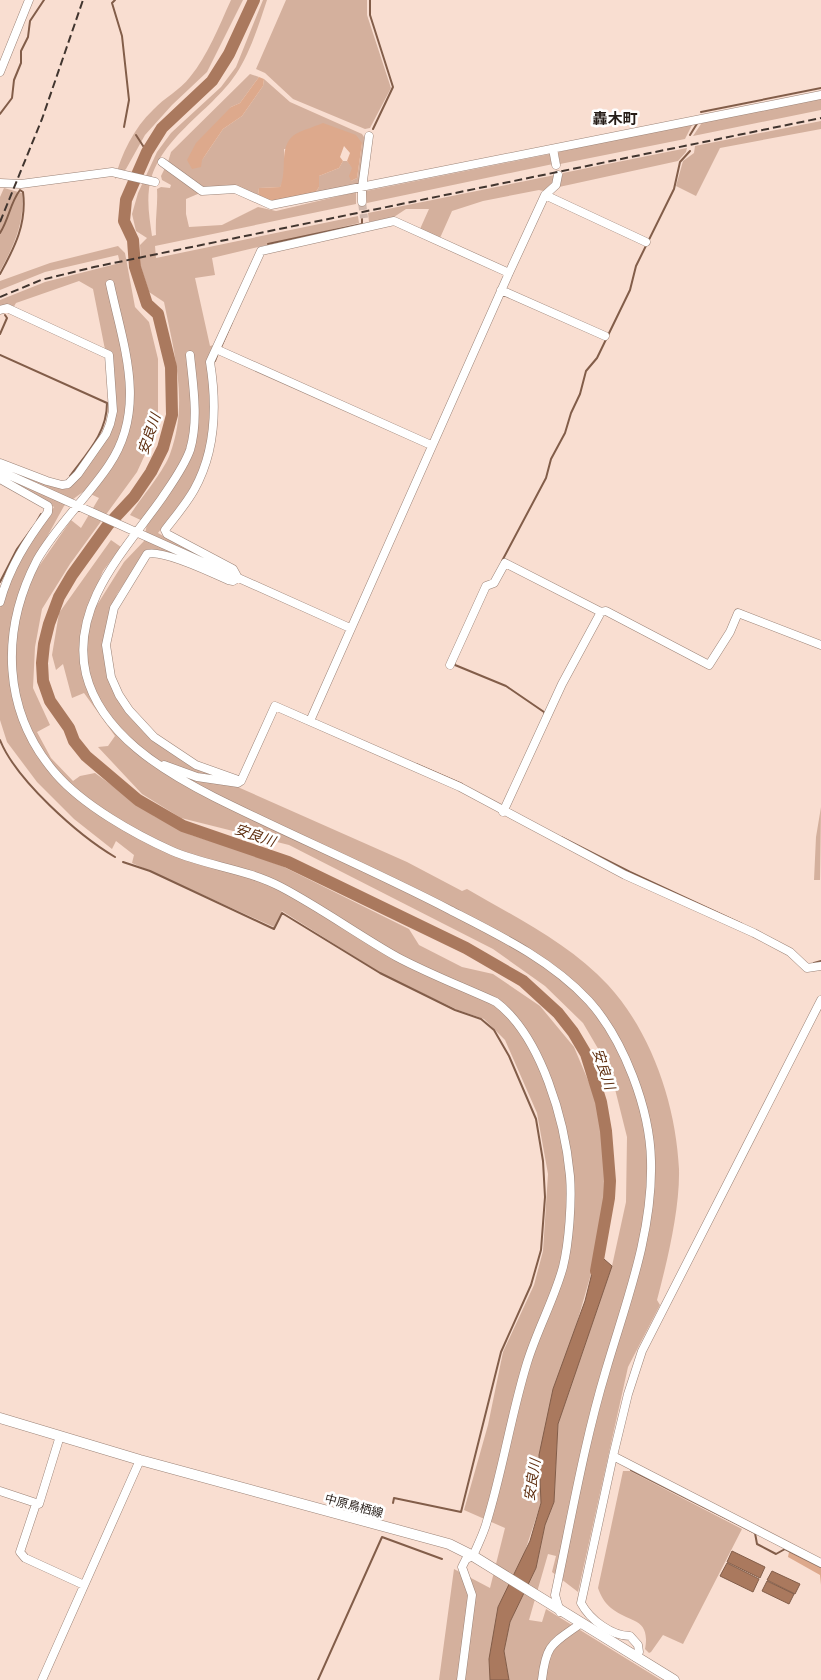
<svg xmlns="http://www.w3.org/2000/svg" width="821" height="1680" font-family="'DejaVu Sans','Noto Sans JP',sans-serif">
	<rect width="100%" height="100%" fill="#f9ded1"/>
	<path fill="#d4b09d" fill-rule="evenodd" d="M231,0H243L207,72L172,105L145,135L126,169L115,179C121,154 134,128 153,110C164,98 180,90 190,77C208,55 219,26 231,0Z
		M263,0H267C259,24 250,53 236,74C210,113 156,139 149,189C147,205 150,221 152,236L156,235C155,219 158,205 157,189L161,187L170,188L171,185L162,180L161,176L165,168L200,193L186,199V214L189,227L222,225L258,207L276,211L356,192V204L155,246L156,258L358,216L359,223L212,258L215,275L195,278L210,346L214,345C213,374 215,403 212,431C208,470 181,503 158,533L204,559L201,565L147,549L117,594L110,612L104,645L108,680L125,710L150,737L220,774L240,788L407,862L462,891L467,889C515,917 569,943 608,985C652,1033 676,1105 679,1169C680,1209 667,1262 657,1300L660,1305L628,1367L578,1592L552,1572L556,1556L548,1554L529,1620L542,1622L546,1609L661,1680H509L504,1651L510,1622L536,1568L545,1525L554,1502L558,1424L612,1266L626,1202L627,1137L610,1069L583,1023L545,986L493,949L289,845L181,818L142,794L98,747L108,746L115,736L84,693L72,698L63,664L56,670L52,655L59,613L111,540L121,547L103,571L88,607L97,605L124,562L144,541L147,523L130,515C141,498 164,471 170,454C189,403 174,352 164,302L149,292L141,267L140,245L147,238L136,231L132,214L138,193L157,152L171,133L221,87L236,67Z
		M286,0H367V15L391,88L370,128L365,129L293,99L265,73L256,69Z
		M250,74L259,77L240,103L231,107L202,160L223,129L242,116L263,86L264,79L290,102L362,134L366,140L360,185L314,195L319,187V176L339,168L343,161H347L353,168L351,181L357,178L362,143L284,149L285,178L280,187L259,188L258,196L235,186L202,190L168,162L171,152Z
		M821,98V110L693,136L703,121Z
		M821,121V129L720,148L696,196L676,186L683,161L694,153L695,146Z
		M693,123L685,139L560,164L558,152Z
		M687,148L686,152L678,161L559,187L563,173Z
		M550,154L553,164L367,203L366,191Z
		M555,175L554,183L543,191L539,190L483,201L452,211L440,238L420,229L429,209H406L394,217L369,222L368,213Z
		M4,188L22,193C25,222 14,246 0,271V197Z
		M118,246L125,253L135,307L149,322L158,359V426L137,472L70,564L42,609L35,647L33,688L50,725L37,732L51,758L73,781L80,776L95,773L154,816L191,835L245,852L284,867L409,929L419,945L462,967L493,974L540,1006L574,1047L598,1104L607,1187L597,1253L539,1455L541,1503L489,1659L490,1680H439L454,1569L490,1588L505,1528L464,1510L488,1425L503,1352L534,1285L543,1251L548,1174L537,1113L505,1040L484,1019L458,1010L382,974L282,911L274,927L132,863L134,855L116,841L112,849L74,819L37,782L7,742L0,720V608L13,570L54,507L0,474L4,469L68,489L111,430L117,410L93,289L79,281L16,303L13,308L3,305L0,307V300L45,282L120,263L118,255L45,272L0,290V281L50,263ZM84,491L99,498L81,528L71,520L37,569L31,566L64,506Z
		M821,807L820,880H814L816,837Z
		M623,1471H630L742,1529L683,1644L663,1635L651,1652L649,1653L645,1649C651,1617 629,1623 611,1608C604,1602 601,1596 598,1588Z"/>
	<path fill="#dda98c" d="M259,77L264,79L263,86L242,116L223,129L202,160L201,167L192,169L187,160L196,143L231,107L240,103Z
		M323,123L356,135L362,143L357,178L351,181L349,176L352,168L347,161L350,153L344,146L340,157L343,161L339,168L319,176V187L314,195L270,202L258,196L259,188L280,187C288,171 278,147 294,135C302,130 314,127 323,123Z
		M789,1552L821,1568V1585L820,1575L788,1557Z"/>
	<path fill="#aa795e" stroke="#825d49" d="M597,1253L612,1266L558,1424L554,1502L545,1525L536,1568L510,1622L504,1651L509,1680H490L489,1659L498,1607L530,1541L541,1503L539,1455L553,1389L585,1301Z
		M732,1551L765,1567L760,1578L727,1562Z
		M727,1563L759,1579L753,1592L720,1576Z
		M772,1571L800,1584L795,1594L767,1580Z
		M767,1581L794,1594L789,1604L762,1591Z"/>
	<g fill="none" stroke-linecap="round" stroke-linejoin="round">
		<path stroke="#825d49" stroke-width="2" d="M115,0L112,3L122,36L129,100L124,127
			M370,0V15L393,87L373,129
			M701,112L821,88
			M0,114L12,98L14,80L21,63V51L28,37L30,21L44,0
			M136,135L147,152
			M690,135L698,122
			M0,233C9,219 10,203 20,190L23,192C27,223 15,247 0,274
			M268,244L362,224V219
			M0,334L7,318L5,315
			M221,347L232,322
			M0,355L107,403C107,433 87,453 70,476
			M215,361L218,353
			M37,521L41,514
			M502,561L546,478L551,459L565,433L571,413L580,394L586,371L597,358L630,290L636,266L674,189L680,162L690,151
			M0,582L17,549L33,527
			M454,662L455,665L506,686L544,712L545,715
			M0,740C16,780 78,835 115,857
			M416,764L462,784
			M561,837L630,872L742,924
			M123,862L150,871L274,929L282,913L380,973L455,1010L481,1019L494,1030L509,1056L536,1119L543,1161L545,1197L541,1250L531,1285L501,1352L461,1512L394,1498L393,1503
			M814,963L821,961
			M631,1470L755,1533L757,1544L776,1554L785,1549L821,1567
			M318,1680L382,1537L442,1559"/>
		<path stroke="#aa795e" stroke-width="12" d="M254,0L229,54L212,81L162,128L147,152L126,200L124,221L133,240L135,267L147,304L158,314L171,367L172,415L163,448L151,472L134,497L108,525L72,575L59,597L49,624L44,644L42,663L43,681L50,701L69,728L74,741L86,756L138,800L183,826L288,862L466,948L523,981L558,1013L573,1032L586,1054L601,1102L606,1131L610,1181L609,1198L596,1271"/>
		<path stroke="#cfb7ac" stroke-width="8" stroke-dasharray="8 4" stroke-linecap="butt" d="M362,202L364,218"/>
		<defs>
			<path id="minor" d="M0,72L29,0
				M553,149L556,165
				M162,162L202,191L235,189L271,205L821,95
				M0,183L21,184L112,172L155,182
				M545,195L646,242
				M362,202V188L369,136
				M110,284C123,345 148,408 109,465C87,498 57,525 37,560C0,631 2,712 56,774C83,805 134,834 172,851C207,866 247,869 281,887C321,908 358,935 397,957C429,974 463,987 496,1002C542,1037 565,1122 570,1176C572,1201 569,1243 563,1267C554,1300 537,1330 527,1363C511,1415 503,1469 487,1521C484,1533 478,1544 473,1556L466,1559L462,1567L472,1595L461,1680
				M501,290L605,336
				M0,310L7,308L109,355L113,411L110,424L106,434L78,474L68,484L62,485L47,481L0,463
				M216,349L431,445
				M190,355C193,385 199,420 190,450C184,467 172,483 162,498C126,549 70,605 86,674C101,734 163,771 214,797C292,836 373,870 450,910C499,935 551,960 589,1001C624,1040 650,1109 651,1161C653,1233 626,1302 606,1370C584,1443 571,1520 555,1595L560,1612
				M0,471L350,628
				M0,479L48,506V512C27,540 9,568 0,602
				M450,665L486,586L494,583L505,563L601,612
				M310,721L509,273L545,195L556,185L558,175
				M164,765L197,777L238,783L241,781L275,706L460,787L625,875L754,933L790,952L807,968L821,966
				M241,781L196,765L154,737L129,710L119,695L111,677L106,645L114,608L147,554C161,549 213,573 228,580L233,581L238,578L233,569L167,534L165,530C175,517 186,504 194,490C216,451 217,405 210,362L261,251L394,221L509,273
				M503,812L562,684L601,612L606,611L709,665L730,632L738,613L821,645
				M613,1456L821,1563
				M0,1491L39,1504L60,1436
				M36,1504L20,1552L25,1558L84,1585
				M635,1657L639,1652L638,1645L630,1636C612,1636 590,1620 581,1603L613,1456L628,1394L642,1351L821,1000
				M42,1680L140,1460
				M542,1680C546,1644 552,1644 580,1624"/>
			<path id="major" d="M0,1418L140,1460L449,1544L473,1556L674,1680"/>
		</defs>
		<use href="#minor" stroke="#9b8377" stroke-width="9"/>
		<use href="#major" stroke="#9b8377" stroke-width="11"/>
		<use href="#minor" stroke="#fff" stroke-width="8"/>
		<use href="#major" stroke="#fff" stroke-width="10"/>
		<path stroke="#41352f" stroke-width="2" stroke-dasharray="8 4" stroke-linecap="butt" d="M0,222L42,119L83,0
			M0,297L41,280L94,267L821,118"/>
	</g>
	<g text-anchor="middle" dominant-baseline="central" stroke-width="5" stroke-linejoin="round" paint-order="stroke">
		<g font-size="12" fill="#251c17" stroke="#fff">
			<text transform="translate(354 1506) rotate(15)">中原鳥栖線</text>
		</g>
		<g font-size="14" font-style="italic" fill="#5f2f10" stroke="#fff">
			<text transform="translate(149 434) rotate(-71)">安良川</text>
			<text transform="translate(255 835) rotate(19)">安良川</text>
			<text transform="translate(604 1069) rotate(72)">安良川</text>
			<text transform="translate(532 1480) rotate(-81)">安良川</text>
		</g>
		<g font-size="15" font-weight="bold" fill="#251c17" stroke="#fff">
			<text x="615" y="119">轟木町</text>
		</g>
	</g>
</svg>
